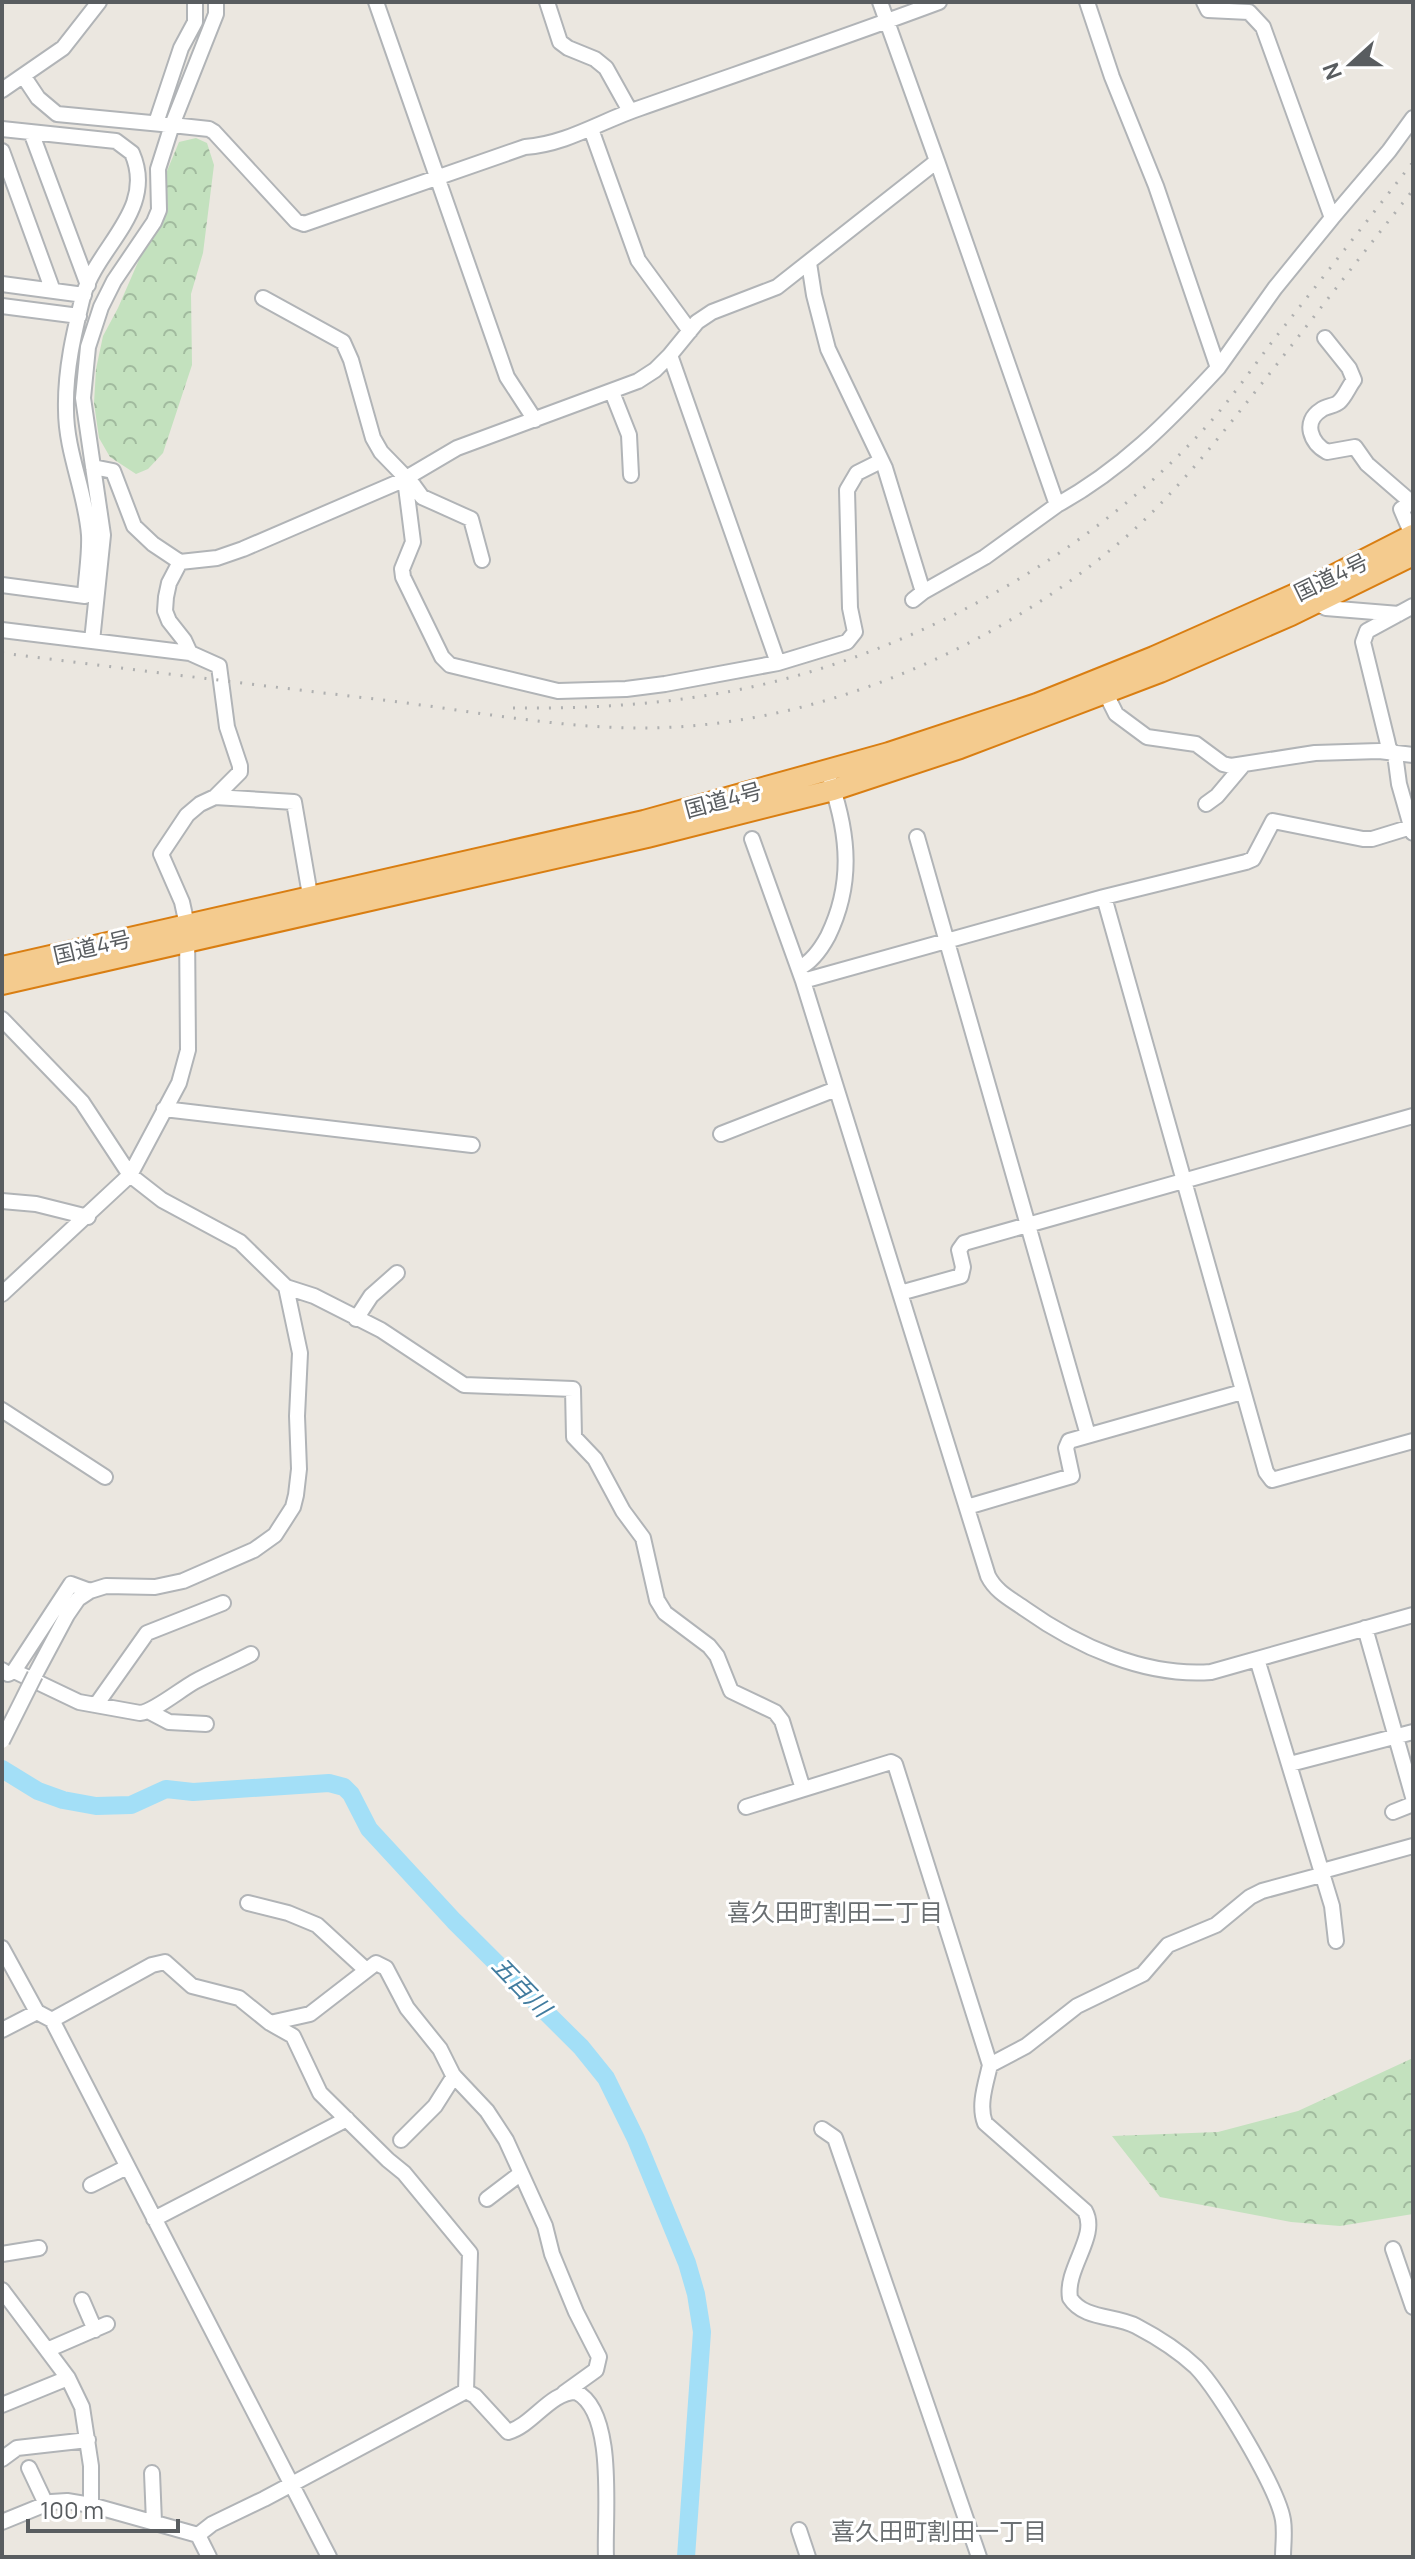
<svg xmlns="http://www.w3.org/2000/svg" width="1415" height="2559" font-family="Manrope,'Noto Sans JP',sans-serif">
	<defs>
		<pattern id="forest-crowns" width="20" height="18" patternUnits="userSpaceOnUse" patternTransform="scale(2)"><rect width="20" height="18" fill="#c3e1be"/><path d="M2 6a3 3 0 1 1 6 0M12 15a3 3 0 1 1 6 0" fill="none" stroke="#a1ba9e"/></pattern>
	</defs>
	<rect width="100%" height="100%" fill="#ebe7e0"/>
	<path fill="url(#forest-crowns)" d="M196,138L207,143L214,165L203,253L191,294L192,365L163,453L148,469L136,474L110,457L99,438L94,403L96,369L103,336L118,308L148,239L166,211L167,171L179,142Z
		M1413,2058V2214L1340,2226L1291,2222L1160,2197L1112,2136L1218,2132L1298,2111Z"/>
	<g fill="none" stroke-linecap="round" stroke-linejoin="round">
		<path stroke="#a3dff7" stroke-width="18" d="M2,1769L38,1791L63,1800L96,1806L131,1805L166,1789L193,1792L329,1783L344,1787L351,1794L369,1829L454,1921L581,2047L606,2078L636,2139L687,2263L696,2294L702,2332L686,2557"/>
		<defs>
			<path id="minor" d="M216,2V14L172,125L209,129L214,132L296,221L304,224L525,147C567,144 601,121 640,108C739,73 840,39 939,2
				M376,2L507,377L535,420
				M547,2L560,42L568,48L595,59L606,68L630,111
				M1204,2L1208,10L1249,12L1263,27L1332,218L1275,288L1218,368
				M24,77L38,98L57,114L172,125L158,169L159,210L154,222L114,281L101,307L88,347L83,398L103,535L92,641
				M2,90L63,48L99,2
				M156,123L181,48L195,22V2
				M2,129L116,141L132,153C157,210 97,246 83,296C74,333 65,370 66,410C66,452 86,493 89,535C90,555 86,576 85,596L2,585
				M591,129L638,260L690,331
				M31,132L88,285
				M2,151L53,291
				M937,161L1057,505C1122,469 1168,422 1218,368L1156,186L1112,77L1087,2
				M1332,218L1389,151L1413,118
				M809,263L814,295L828,349L885,468L923,592
				M2,284L84,295
				M263,298L343,342L351,360L373,438L381,452L414,486L422,497L471,519L482,560
				M2,306L79,316
				M1325,338L1349,368L1354,380C1349,386 1345,397 1339,402C1335,406 1326,406 1321,410C1302,422 1311,443 1327,452L1355,447L1367,464L1412,503
				M670,355L778,663L847,642L855,632L850,608L847,490L857,473L881,461
				M612,392L629,435L631,475
				M93,467L113,471L134,526L153,544L180,562
				M405,479L413,542L402,569L403,577L442,657L450,665L558,691L626,689L665,684L778,663
				M1413,502L1401,509L1413,537
				M913,600L923,592L985,557L1057,505
				M1316,603L1326,608L1399,614
				M2,630L190,653
				M1106,694L1116,714L1147,737L1196,744L1223,764L1231,766L1315,753L1379,751L1413,755
				M215,797L294,802L310,895
				M1206,804L1217,796L1244,764
				M1413,833L1399,784L1395,754L1389,749L1387,740L1363,642L1367,631L1413,606
				M917,837L1088,1435
				M752,839L803,981L988,1576C996,1592 1011,1599 1025,1609C1077,1646 1145,1677 1211,1672L1413,1615
				M1104,897L1266,1472L1272,1480L1413,1441
				M799,968C812,962 821,949 828,936C853,885 849,836 831,783
				M803,981L1104,897L1246,862L1253,859L1273,821L1363,839H1372L1411,827
				M2,1019L82,1102L130,1175L162,1200L240,1242L286,1287L300,1353L297,1416L299,1469L296,1495L293,1507L275,1535L254,1550L183,1581L155,1587L106,1586L90,1591L78,1599L67,1615L35,1675
				M164,1109L472,1145
				M721,1134L836,1089
				M2,1201L36,1204L88,1217
				M286,1287L314,1296L381,1330L464,1385L573,1389L574,1437L595,1459L623,1511L643,1538L657,1600L665,1613L709,1646L717,1656L731,1691L775,1712L782,1721L803,1789
				M900,1293L961,1276L963,1267L959,1250L964,1243L1413,1116
				M2,1294L130,1175L179,1083L188,1050L187,925L182,902L161,854L187,815L200,804L215,797L240,772V766L227,727L219,666L190,653L184,640L169,621L165,611L166,597L169,583L180,562L217,558L243,549L401,481L457,448L638,381L655,370L670,355L697,322L712,312L777,287L937,161L880,2
				M356,1319L371,1296L397,1273
				M2,1410L105,1477
				M967,1507L1072,1476L1066,1448L1069,1441L1242,1392
				M1365,1628L1413,1797
				M1257,1659L1332,1906L1336,1941
				M2,1670L8,1674L14,1671L71,1584L90,1591
				M14,1671L79,1702L140,1713C153,1712 180,1690 194,1682C212,1672 232,1664 251,1654
				M96,1705L147,1633L223,1603
				M150,1712L169,1722L206,1724
				M1290,1764L1413,1732
				M746,1807L891,1762L895,1764L990,2065C986,2083 978,2105 985,2123L1085,2211C1099,2236 1065,2268 1070,2298C1084,2320 1115,2315 1136,2326C1157,2337 1179,2351 1196,2367C1219,2390 1278,2489 1283,2520C1285,2532 1283,2545 1283,2557
				M1393,1812L1413,1804
				M248,1903L288,1913L317,1925L365,1969
				M2,1948L37,2012L52,2020L329,2557
				M52,2020L152,1965L165,1962L192,1986L239,1998L270,2023L293,2036L320,2093L388,2160L404,2173L470,2253L466,2391L264,2499L212,2524L198,2535
				M270,2023L310,2014L376,1963L386,1968L407,2008L440,2049L453,2075L487,2111L506,2140L545,2226L552,2254L576,2312L599,2357L596,2370L564,2393
				M2,2030L37,2012
				M990,2065L1026,2046L1077,2006L1143,1974L1168,1945L1216,1925L1250,1897L1262,1891L1321,1875L1326,1870L1413,1846
				M822,2129L835,2138L979,2557
				M401,2140L435,2106L454,2076
				M91,2185L127,2167
				M487,2199L520,2174
				M154,2219L347,2119
				M1393,2249L1413,2307
				M2,2254L39,2248
				M2,2290L68,2378L82,2407L91,2466V2505
				M82,2300L95,2330
				M47,2350L107,2324
				M466,2391L475,2396L508,2432C533,2425 550,2392 576,2392C617,2412 604,2518 606,2557
				M2,2405L68,2378
				M2,2459L17,2448L88,2440
				M29,2468L46,2504
				M152,2473L154,2522
				M2,2522L51,2502L67,2501L91,2505L198,2535L209,2557
				M799,2530L808,2557"/>
			<path id="highway" d="M2,967L644,821L889,753L1037,704L1154,657L1307,589L1413,535
				M2,984L647,837L833,790L960,748L1160,672L1291,615L1413,555"/>
		</defs>
		<use href="#minor" stroke="#b1b4b7" stroke-width="18"/>
		<use href="#highway" stroke="#d97e12" stroke-width="24"/>
		<use href="#minor" stroke="#fff" stroke-width="14"/>
		<use href="#highway" stroke="#f4cb8e" stroke-width="20"/>
		<path stroke="#afb0b0" stroke-width="3" stroke-dasharray="2 10" stroke-linecap="butt" d="M2,653C129,669 256,685 383,700C466,710 551,727 635,728C811,730 996,650 1127,536C1180,489 1223,432 1267,377C1316,314 1364,252 1413,190
			M513,708C591,709 671,704 747,688C916,652 1088,556 1204,429C1230,401 1252,368 1275,338C1321,280 1367,221 1413,162"/>
		<defs>
			<path id="minor-bridge" d="M2,1741L35,1675"/>
		</defs>
		<use href="#minor-bridge" stroke="#b1b4b7" stroke-width="18" stroke-linecap="butt"/>
		<use href="#minor-bridge" stroke="#fff" stroke-width="14"/>
	</g>
	<g text-anchor="middle" dominant-baseline="central" stroke-width="6" stroke-linejoin="round" paint-order="stroke">
		<g font-size="22" fill="#595d60" stroke="#fff">
			<text transform="translate(1331 577) rotate(-26)">国道4号</text>
			<text transform="translate(723 800) rotate(-15)">国道4号</text>
			<text transform="translate(92 947) rotate(-13)">国道4号</text>
		</g>
		<g font-size="24" fill="#6a6f72" stroke="#fff">
			<text x="835" y="1911">喜久田町割田二丁目</text>
			<text x="939" y="2530">喜久田町割田一丁目</text>
		</g>
		<g font-size="24" font-style="italic" fill="#417c9f" stroke="#fff">
			<text transform="translate(522 1986) rotate(46)">五百川</text>
		</g>
	</g>
	<rect width="1415" height="2559" fill="none" stroke="#595d60" stroke-width="8"/>
	<g transform="translate(1351 64) rotate(249)" stroke="#ffffff" stroke-width="6" paint-order="stroke">
	<path d="M0-6L14 30L0 20L-14 30Z" fill="#595d60"/>
	<text y="-12" font-size="22" font-weight="bold" text-anchor="middle" fill="#595d60">N</text>
	</g>
	<path d="M28 2519v12h150v-12" fill="none" stroke="#595d60" stroke-width="4"/>
	<text x="40" y="2519" font-size="24" fill="#595d60" stroke="#ffffff" stroke-width="6" paint-order="stroke">100 m</text>
</svg>
